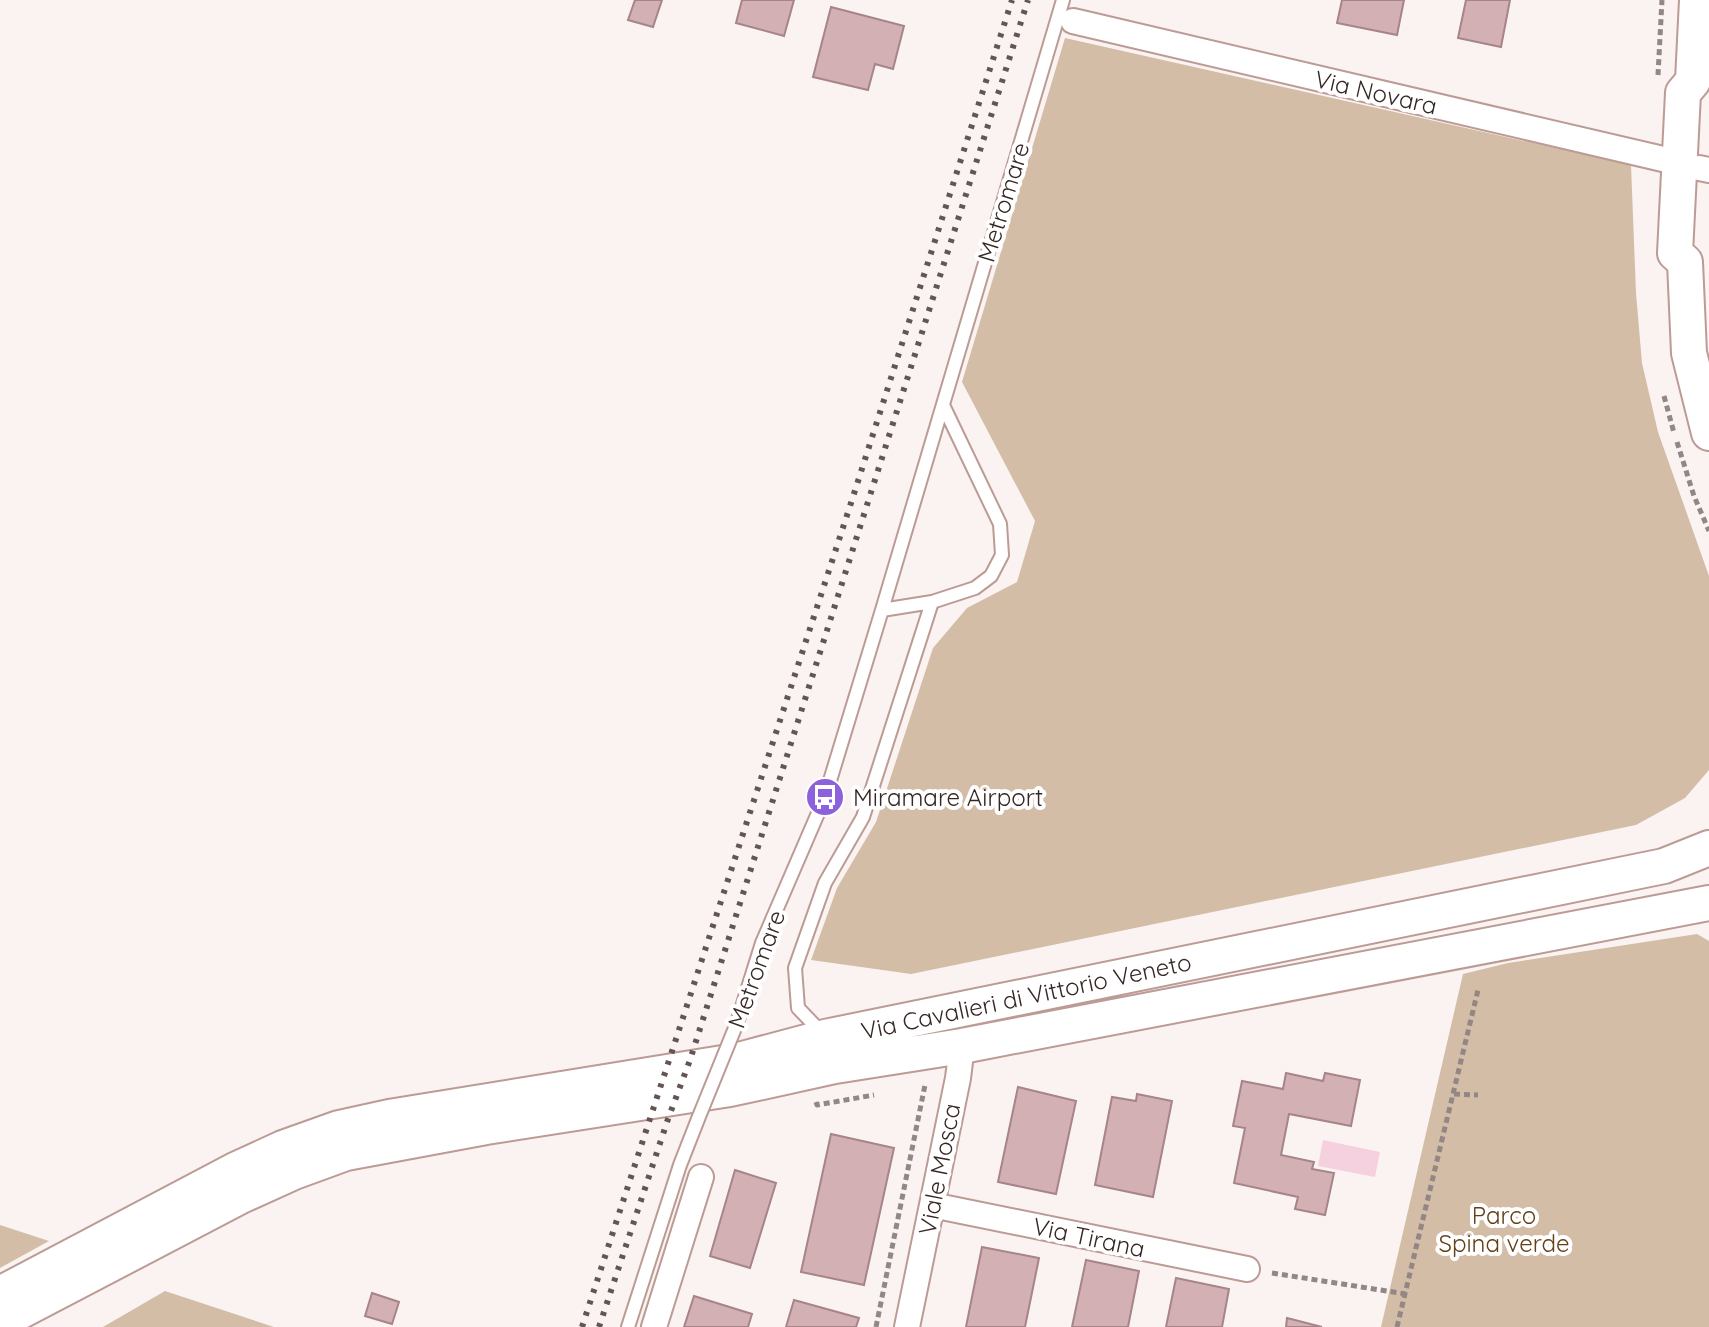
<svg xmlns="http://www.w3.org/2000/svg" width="1709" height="1327" font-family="Quicksand,sans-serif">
	<rect width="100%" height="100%" fill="#faf3f1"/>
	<path fill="#d4bda7" d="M1065,38L1631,165L1636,293L1642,363L1658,432L1709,576V770L1685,798L1636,825L911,974L811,960L837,888L876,822L933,648L967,608L1017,582L1035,521L962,382Z
		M1697,934L1709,941V1327H1381L1463,974L1508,963Z
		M0,1225L49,1241L0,1268Z
		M165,1291L274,1327H103Z"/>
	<path fill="#f5d1e0" d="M1323,1140L1380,1152L1375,1177L1318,1166Z"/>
	<path fill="#d3b0b4" stroke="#a68488" stroke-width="2" d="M635,0H662L653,27L628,20Z
		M742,0H794L784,36L736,23Z
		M1342,0H1404L1397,35L1337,23Z
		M1466,0H1510L1501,47L1458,38Z
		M831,7L904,26L893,69L875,64L868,90L813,77Z
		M1286,1073L1323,1081L1325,1073L1360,1080L1351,1126L1289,1114L1281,1155L1314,1162L1312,1169L1334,1173L1325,1215L1295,1209L1298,1197L1234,1183L1245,1128L1233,1126L1242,1081L1283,1089Z
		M1018,1087L1076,1101L1056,1194L998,1182Z
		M1137,1094L1172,1101L1153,1197L1095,1185L1112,1097L1136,1101Z
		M831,1134L894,1148L864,1285L801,1272Z
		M735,1170L776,1183L750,1268L710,1256Z
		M982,1247L1039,1258L1025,1327H966Z
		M1086,1260L1139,1271L1128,1327H1072Z
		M1176,1278L1229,1289L1222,1327H1166Z
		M372,1293L399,1302L392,1324L365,1316Z
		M694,1296L752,1314L748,1327H684Z
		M794,1300L859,1318L856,1327H786Z
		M1287,1318L1322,1327H1286Z"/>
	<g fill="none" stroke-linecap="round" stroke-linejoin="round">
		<defs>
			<path id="lane" d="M882,610L932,602L975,588L991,576L1002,555L1000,524L943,405
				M737,1023L762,943L825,797L882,610L1063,0
				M823,1034L798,1008L795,968L825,883L863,817L932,602
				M628,1327L680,1165L698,1119"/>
			<path id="street" d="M1073,21L1680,163
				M1699,168L1709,170
				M932,1205L1247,1269
				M654,1327L701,1177
				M907,1327L958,1078L962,1046"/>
			<path id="secondary" d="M1697,0L1693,81L1683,93L1675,253L1685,262L1689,353L1709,433
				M0,1294L235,1170L283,1148L339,1128L389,1117L735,1061L825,1037L1664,866L1709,848
				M0,1322L241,1196L294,1172L346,1153L486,1127L730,1089L835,1066L962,1046L1709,903"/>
		</defs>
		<use href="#lane" stroke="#bc9b95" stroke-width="16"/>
		<use href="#street" stroke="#bc9b95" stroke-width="28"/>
		<use href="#secondary" stroke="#bc9b95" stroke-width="38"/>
		<path stroke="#928785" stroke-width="5" stroke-dasharray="6 4" stroke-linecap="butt" d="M1658,75L1662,0
			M1664,396L1674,433
			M1677,442L1694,496L1709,531
			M1454,1094L1478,1095
			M816,1102L817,1105L874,1095
			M1272,1273L1406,1294
			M876,1327L925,1085
			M1397,1327L1478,990"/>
		<use href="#lane" stroke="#fff" stroke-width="12"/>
		<use href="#street" stroke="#fff" stroke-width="24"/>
		<use href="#secondary" stroke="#fff" stroke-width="34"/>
		<path stroke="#625553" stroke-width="6" stroke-dasharray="4 8" stroke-linecap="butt" d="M582,1327L851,503L1012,0
			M599,1327L668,1119L690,1060L1028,0"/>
		<defs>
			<path id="lane-bridge" d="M698,1119L737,1023"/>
		</defs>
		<use href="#lane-bridge" stroke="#bc9b95" stroke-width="16" stroke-linecap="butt"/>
		<use href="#lane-bridge" stroke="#fff" stroke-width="12"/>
	</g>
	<defs>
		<symbol id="bus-disc" viewBox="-11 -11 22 22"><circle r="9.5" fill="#8c62dc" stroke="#fff"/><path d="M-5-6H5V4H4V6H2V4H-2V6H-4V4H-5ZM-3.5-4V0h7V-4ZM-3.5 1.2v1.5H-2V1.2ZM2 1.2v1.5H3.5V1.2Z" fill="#fff"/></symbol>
	</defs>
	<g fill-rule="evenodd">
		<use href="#bus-disc" x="803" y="775" width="44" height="44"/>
	</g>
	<g text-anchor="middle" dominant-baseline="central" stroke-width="8" stroke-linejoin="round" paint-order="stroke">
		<g font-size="24" fill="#352725" stroke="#fff">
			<text transform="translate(1376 92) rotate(13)">Via Novara</text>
			<text transform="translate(1003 202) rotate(-73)">Metromare</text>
			<text transform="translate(756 969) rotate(-70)">Metromare</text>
			<text transform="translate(1026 996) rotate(-12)">Via Cavalieri di Vittorio Veneto</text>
			<text transform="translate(939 1169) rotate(-79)">Viale Mosca</text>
			<text transform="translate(1089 1237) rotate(12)">Via Tirana</text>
		</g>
		<g font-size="24" fill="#352725" stroke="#fff" text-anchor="start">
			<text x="853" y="797">Miramare Airport</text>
		</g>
		<g font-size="24" fill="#634016" stroke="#fff">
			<text x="1504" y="1215">Parco<tspan x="1504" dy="28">Spina verde</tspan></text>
		</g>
	</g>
</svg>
